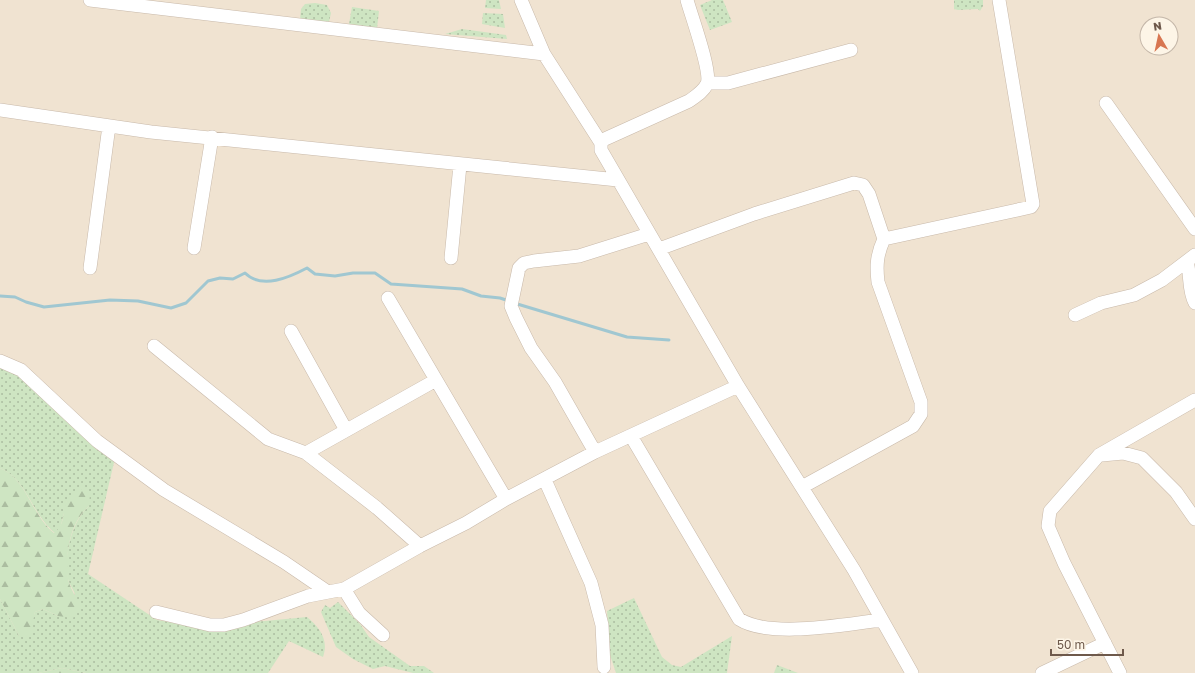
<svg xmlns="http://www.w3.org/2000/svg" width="1195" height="673" font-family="'Golos Text',sans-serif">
	<defs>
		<pattern id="grass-dots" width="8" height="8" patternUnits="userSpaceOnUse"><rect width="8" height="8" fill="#cee5c2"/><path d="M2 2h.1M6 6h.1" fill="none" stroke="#abbda0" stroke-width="1.8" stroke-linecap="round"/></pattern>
		<pattern id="forest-firs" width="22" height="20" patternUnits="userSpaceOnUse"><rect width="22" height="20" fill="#cee5c2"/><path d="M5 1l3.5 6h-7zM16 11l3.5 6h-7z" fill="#abbda0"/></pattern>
	</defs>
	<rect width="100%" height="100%" fill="#f9f1e1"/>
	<path fill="#f0e3d1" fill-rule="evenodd" d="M0,0H1195V673H0ZM1147,24H1171V48H1147Z"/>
	<path fill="url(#grass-dots)" d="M486,0H499L501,9L485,8Z
		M712,0H723L732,22L710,30L700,5Z
		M954,0H983V6L980,11L978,9L958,10L954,9Z
		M315,3L327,5L331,13L329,22L300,20L301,9L305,4Z
		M352,7L379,11L377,28L349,24Z
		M483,13L503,14L505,28L482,24Z
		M462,29L506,35L507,39L445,34Z
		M0,366H6L115,458L88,574L157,620L200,627L307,617C320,628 329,640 323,657L289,641L268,673H86L62,668L38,673H0V599L19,636L32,621L35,612L43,609L58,616L75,594C73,589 69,584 68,579C63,558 72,520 89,506L67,501L60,529L55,533C32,515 27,479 0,468Z
		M634,598L662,657L672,665L681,667L732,636L727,673H616L610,655L607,611Z
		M338,602L360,624L369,637L410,666H424L434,673H413L385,666L373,669L353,659L336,647L321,612L325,605L330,608Z
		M777,665L798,673H774Z"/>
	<path fill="url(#forest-firs)" d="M0,468C27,479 32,516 54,533C72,520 53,500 84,488L90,493L89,506C70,522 65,554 68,578C69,587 77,598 80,607L73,618L58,616L43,609L35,612L30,635L19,636L0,599Z
		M62,668L86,673H38Z"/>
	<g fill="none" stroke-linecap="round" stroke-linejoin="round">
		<path stroke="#a0c7d1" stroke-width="3" d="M0,296L15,297L26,302L44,307L110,300L138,301L171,308L186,303L208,281L220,278L233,279L245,273C262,290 290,277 307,268L315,274L335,276L353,273H375L391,284L462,289L481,296L500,298L509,301
			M514,303L627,337L669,340"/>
		<defs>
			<path id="minor" d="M90,0L544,54
				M521,0L544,54L601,143
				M687,0C691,15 712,72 707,84C703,92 696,96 689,101L605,139L601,143V150L738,386L854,570L912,673
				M708,83H728L851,50
				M1106,103L1195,229
				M0,110L151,132L618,180
				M194,248L212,137
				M659,249L754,214L854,183L863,185L869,194L884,239
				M451,258L460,165
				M1187,262C1191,275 1188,290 1195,303
				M90,268L109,126
				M388,298L506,499
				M1075,315L1101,303L1134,295L1162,280L1195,255
				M291,331L346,430
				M154,346L268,439L306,453L377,508L420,546
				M0,361L21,370L97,441L164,490L284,562L328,592
				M631,436L739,619C770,639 845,624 882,620
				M595,452L555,382L531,348L516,318L511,306L519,268L524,263L534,261L579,256L649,234
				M306,453L436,380
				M1102,455L1123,453L1142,458L1176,492L1195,519
				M545,480L591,583L602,625L604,667
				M802,487L913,426L921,414V402L878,282C876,265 877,254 884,239L1031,207L1033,204L999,0
				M344,589L359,613L383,635
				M156,612L210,625H224L243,620L308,596L344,589L420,546L466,523L506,499L595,452L738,386
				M1042,673L1105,643
				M1120,673L1064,563L1048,526L1050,511L1099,455L1195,400"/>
		</defs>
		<use href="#minor" stroke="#c8b9aa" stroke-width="14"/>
		<use href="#minor" stroke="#fff" stroke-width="13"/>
	</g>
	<g transform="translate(1159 36) rotate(351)"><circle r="19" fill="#fdf5e7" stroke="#c4b7a9"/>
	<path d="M0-3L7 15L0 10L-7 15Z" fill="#d87651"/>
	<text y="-6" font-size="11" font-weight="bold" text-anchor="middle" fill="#6e594b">N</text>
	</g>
	<path d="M1051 649v6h72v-6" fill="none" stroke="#6e594b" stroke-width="2"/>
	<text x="1057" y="649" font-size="12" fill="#6e594b" stroke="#fdf5e7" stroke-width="3" paint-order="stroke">50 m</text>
</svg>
